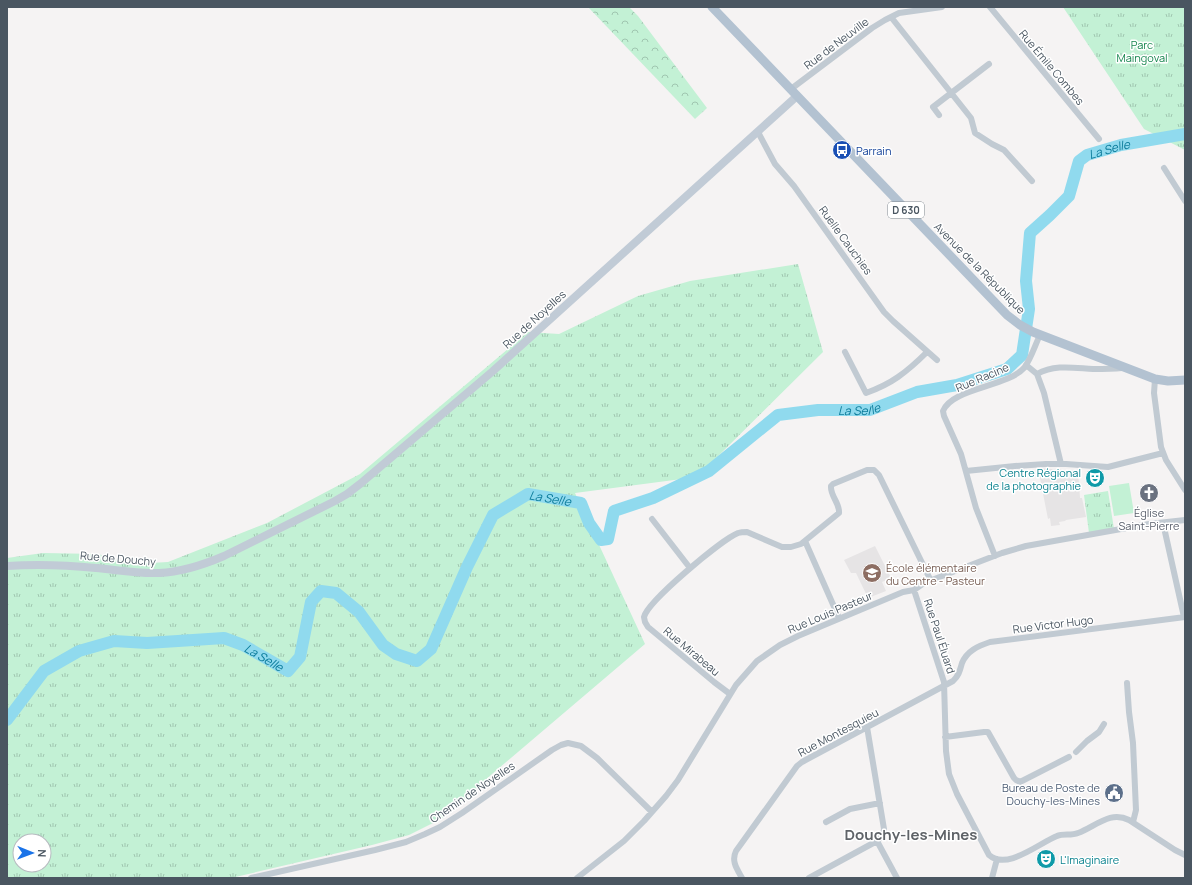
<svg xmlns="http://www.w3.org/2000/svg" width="1192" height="885" font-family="Manrope,sans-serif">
	<defs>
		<pattern id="grass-tufts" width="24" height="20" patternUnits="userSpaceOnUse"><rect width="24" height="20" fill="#c3f1d5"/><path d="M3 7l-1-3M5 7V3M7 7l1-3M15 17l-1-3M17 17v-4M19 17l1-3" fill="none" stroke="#a0c6b0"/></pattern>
		<pattern id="forest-crowns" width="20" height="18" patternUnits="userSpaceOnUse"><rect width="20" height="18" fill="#c3f1d5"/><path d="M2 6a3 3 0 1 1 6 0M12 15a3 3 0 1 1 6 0" fill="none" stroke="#a0c6b0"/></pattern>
	</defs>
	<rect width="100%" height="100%" fill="#f5f3f3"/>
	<path fill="#e6e4e5" d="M1038,468L1078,471L1080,498H1082L1086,517L1066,520L1065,521L1059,522L1060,525L1051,526L1050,518L1048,519Z
		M875,546L891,578L882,582L886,591L868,598L856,573H851L844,560Z"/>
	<path fill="url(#grass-tufts)" fill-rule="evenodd" d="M1063,7H1185V150L1144,129Z
		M798,264L823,352L697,477L575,493L645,644L492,774L443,818L409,835L372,845L231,878H7V558L43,553L98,554L133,564L168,562L267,523L360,474L528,332L559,334L638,296L690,281ZM20,841H44V865H20Z
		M1108,491L1114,529L1089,533L1084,495Z"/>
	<path fill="url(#forest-crowns)" d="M588,7H629L638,16L707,108L695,119Z"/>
	<path fill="#c3f1d5" d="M1129,483L1134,513L1114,516L1109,486Z"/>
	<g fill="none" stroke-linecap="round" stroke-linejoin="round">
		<path stroke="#90daee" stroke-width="12" id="s1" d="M7,720L44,671L79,651L114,641L147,643L224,638L243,645L288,671L300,657L311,602L321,591L336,593L359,612L383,645L396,654L417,661L431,649L467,567L493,515L528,494L581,503L589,523L601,540L608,539L614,511L653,498L709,471L778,415L818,410H870L917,392L957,385L1007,369L1022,355L1029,309L1026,281L1030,233L1050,215L1069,196L1079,161L1087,155L1121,145L1185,134"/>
		<path stroke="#c1cad2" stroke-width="6" d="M990,7L1099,139
			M891,17L971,118L975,133L992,144L1004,150L1032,181
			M791,89L872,28L885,20L899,13L942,7
			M939,115L933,107L989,64
			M758,132L775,164L794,186L884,312L893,321L937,360
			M1164,168L1185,201
			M845,352L866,393C877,389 888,384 898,377C908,370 918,361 927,352
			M1026,365L1037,374L1044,393L1061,464
			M1037,374C1055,364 1074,368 1093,369C1103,369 1112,369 1122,368
			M1155,379L1154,393L1161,447L1166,460L1185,490
			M966,471L1015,466L1046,464H1066L1108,467L1163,453
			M652,519L690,568
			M1163,523L1184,617
			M805,541L839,618
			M995,556L976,508L961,454L944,416L943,411C952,388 1007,387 1024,368C1031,359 1035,345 1040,335
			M914,590L944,682L946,751L949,774L957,794L989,855C1007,871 1039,843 1057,836C1063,833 1071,836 1078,833C1095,827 1110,810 1129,820L1175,850L1185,855
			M1127,683L1129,712L1133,743L1136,810L1133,822
			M730,694L714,682L648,627L645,622L644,617C648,601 721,540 738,533C741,532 744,532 747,532L782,547H791L801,544L839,513C840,503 830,496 831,486L833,484L867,470H874L879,475L931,581
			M945,737L984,732H988L1014,778L1016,780L1020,782L1069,757
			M1076,752L1087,741L1099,732L1104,724
			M826,822L850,809L880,803
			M877,841L897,878
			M251,878L375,850L406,842L425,834L440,827L462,813L552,750L561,745L568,743L581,746L597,758L652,812
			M577,878L624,841L644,821L666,796L678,780L736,685L757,661L780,645L798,636L903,592L914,590L924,583L1002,553L1026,546L1149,524L1185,520
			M742,878C737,869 731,861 736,851L797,766L802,762L953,681C959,676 960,670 962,663C967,651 978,646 990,642L1185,617
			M809,878L877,841L883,835L884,829L867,727
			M992,878L997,859"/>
		<path stroke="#c1cbd6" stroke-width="8" d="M7,566C37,564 66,565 96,568C117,570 138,574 159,573C182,572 203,565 224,556L335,501L347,494L360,484L493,371L797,96"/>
		<path stroke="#b3c2d1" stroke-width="9" d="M712,7L1007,315L1020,325L1033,332L1155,379L1168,381L1185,380"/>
	</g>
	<defs>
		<symbol id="bus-disc" viewBox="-11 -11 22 22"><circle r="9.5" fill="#1a4fb4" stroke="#fff"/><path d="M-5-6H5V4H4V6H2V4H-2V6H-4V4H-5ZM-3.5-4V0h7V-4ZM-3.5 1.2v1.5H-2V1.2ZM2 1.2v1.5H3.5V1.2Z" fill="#fff"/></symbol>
		<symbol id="theatre-disc" viewBox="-11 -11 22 22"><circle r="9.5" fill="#0f9aa8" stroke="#fff"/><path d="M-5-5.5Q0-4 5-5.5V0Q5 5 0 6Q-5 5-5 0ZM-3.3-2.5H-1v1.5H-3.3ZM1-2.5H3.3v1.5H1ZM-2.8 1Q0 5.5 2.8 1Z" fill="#fff"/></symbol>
		<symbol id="church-disc" viewBox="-11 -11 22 22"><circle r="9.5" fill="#6b7280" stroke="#fff"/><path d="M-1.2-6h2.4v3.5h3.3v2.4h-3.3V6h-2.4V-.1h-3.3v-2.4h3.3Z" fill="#fff"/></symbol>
		<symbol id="school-disc" viewBox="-11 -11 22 22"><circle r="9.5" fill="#8d6e63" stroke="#fff"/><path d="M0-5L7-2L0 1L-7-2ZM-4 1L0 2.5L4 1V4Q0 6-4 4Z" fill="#fff"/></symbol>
		<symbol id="civic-disc" viewBox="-11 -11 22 22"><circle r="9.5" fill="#5c6f8a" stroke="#fff"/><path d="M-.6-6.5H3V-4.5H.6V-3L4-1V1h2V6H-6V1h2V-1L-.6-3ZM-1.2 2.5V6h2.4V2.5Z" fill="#fff"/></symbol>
	</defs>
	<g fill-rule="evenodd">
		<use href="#bus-disc" x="831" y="139" width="22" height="22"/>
		<use href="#theatre-disc" x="1084" y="467" width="22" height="22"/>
		<use href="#church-disc" x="1138" y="482" width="22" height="22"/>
		<use href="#school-disc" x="861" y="562" width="22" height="22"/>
		<use href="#civic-disc" x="1103" y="782" width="22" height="22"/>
		<use href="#theatre-disc" x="1035" y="848" width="22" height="22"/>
	</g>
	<g text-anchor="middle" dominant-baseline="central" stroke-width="3" stroke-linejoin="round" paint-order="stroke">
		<rect fill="#fff" stroke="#808990" stroke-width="1" x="888" y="202" width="36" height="16" rx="3"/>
		<g font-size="10" font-weight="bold" fill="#4a5661">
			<text x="906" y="210">D 630</text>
		</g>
		<g font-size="11" fill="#4a5661" stroke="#fff">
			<text transform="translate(836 43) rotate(-37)">Rue de Neuville</text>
			<text transform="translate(1052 67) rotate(50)">Rue Émile Combes</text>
			<text transform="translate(846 240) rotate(54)">Ruelle Cauchies</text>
			<text transform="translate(980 268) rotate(45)">Avenue de la République</text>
			<text transform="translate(534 319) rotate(-42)">Rue de Noyelles</text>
			<text transform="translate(982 377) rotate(-23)">Rue Racine</text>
			<text transform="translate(118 558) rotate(5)">Rue de Douchy</text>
			<text transform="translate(830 612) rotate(-23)">Rue Louis Pasteur</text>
			<text transform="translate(1053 624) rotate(-7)">Rue Victor Hugo</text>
			<text transform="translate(940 636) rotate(72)">Rue Paul Éluard</text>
			<text transform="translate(692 651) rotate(40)">Rue Mirabeau</text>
			<text transform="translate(838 732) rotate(-28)">Rue Montesquieu</text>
			<text transform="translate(472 792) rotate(-34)">Chemin de Noyelles</text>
		</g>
		<g font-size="11" fill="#17864f" stroke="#fff">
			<text x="1142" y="44">Parc<tspan x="1142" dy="13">Maingoval</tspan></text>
		</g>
		<g font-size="11" fill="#164399" stroke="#fff" text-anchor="start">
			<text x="856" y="150">Parrain</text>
		</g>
		<g font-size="11" fill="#0d838f" stroke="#fff" text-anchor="end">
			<text x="1081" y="472">Centre Régional<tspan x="1081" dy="13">de la photographie</tspan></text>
			<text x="1060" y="859" text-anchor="start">L'Imaginaire</text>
		</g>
		<g font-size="11" fill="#5b616d" stroke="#fff">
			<text x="1149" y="512">Église<tspan x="1149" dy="13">Saint-Pierre</tspan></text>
		</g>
		<g font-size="11" fill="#785e54" stroke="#fff" text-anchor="start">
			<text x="886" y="567">École élémentaire<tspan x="886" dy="13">du Centre - Pasteur</tspan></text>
		</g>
		<g font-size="11" fill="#4e5e75" stroke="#fff" text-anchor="end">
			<text x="1100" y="787">Bureau de Poste de<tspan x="1100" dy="13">Douchy-les-Mines</tspan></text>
		</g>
		<g font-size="12" font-style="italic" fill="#0c7c9b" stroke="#fff">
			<text stroke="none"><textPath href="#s1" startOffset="1567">La Selle</textPath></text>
			<text stroke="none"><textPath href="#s1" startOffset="1146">La Selle</textPath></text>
			<text stroke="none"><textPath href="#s1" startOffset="763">La Selle</textPath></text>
			<text stroke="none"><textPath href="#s1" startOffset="293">La Selle</textPath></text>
		</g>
		<g font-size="15" font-weight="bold" fill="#5f6368" stroke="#fff">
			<text x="911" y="834">Douchy-les-Mines</text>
		</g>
	</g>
	<rect width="1192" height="885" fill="none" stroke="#4a5661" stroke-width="16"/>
	<g transform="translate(32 853) rotate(91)"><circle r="19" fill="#ffffff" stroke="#b7bbc0"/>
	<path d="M0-3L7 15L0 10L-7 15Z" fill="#1a73e8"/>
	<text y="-6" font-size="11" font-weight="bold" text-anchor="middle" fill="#4a5661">N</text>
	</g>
</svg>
